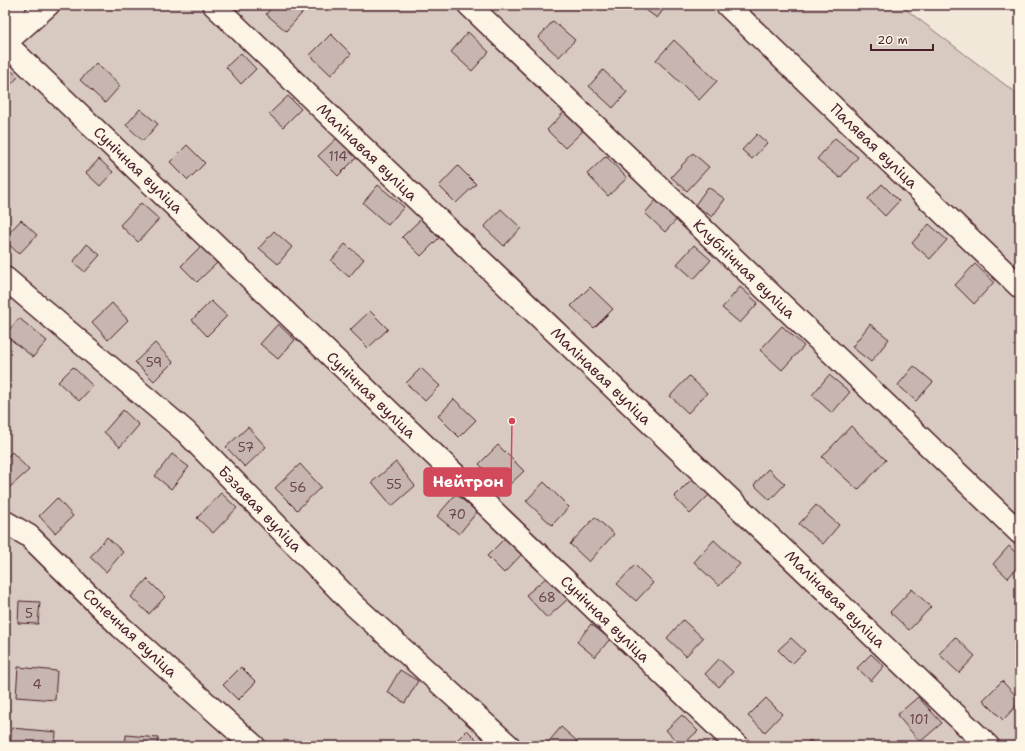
<svg xmlns="http://www.w3.org/2000/svg" width="1025" height="751" font-family="'Shantell Sans',sans-serif">
	<rect width="100%" height="100%" fill="#f1e8da"/>
	<filter id="ink" filterUnits="userSpaceOnUse"><feTurbulence type="fractalNoise" baseFrequency=".025" numOctaves="2"/><feDisplacementMap in="SourceGraphic" scale="8" xChannelSelector="R" yChannelSelector="G"/><feConvolveMatrix kernelMatrix="1 2 1 2 8 2 1 2 1" color-interpolation-filters="sRGB"/></filter>
	<g filter="url(#ink)">
		<path fill="#d8cac0" stroke="#917476" d="M5,5H900L1020,96V746H5Z"/>
		<path fill="#c7b6af" stroke="#4a1f2b" d="M274,5H297L304,11L286,31L266,14Z
			M639,5H667L657,18Z
			M553,21L575,40L559,57L538,38Z
			M468,32L489,52L472,71L451,52Z
			M331,34L351,54L331,75L310,55Z
			M674,40L717,81L699,100L656,60Z
			M241,53L256,69L241,84L226,67Z
			M96,63L120,86L105,103L80,80Z
			M5,65L18,77L5,91Z
			M603,70L627,92L613,108L589,86Z
			M288,96L301,109L283,127L269,114Z
			M140,109L158,124L143,141L126,125Z
			M566,110L585,129L565,148L547,130Z
			M757,134L767,143L752,159L742,150Z
			M338,137L358,156L338,176L318,156Z
			M835,138L858,157L840,178L817,159Z
			M187,145L205,163L188,180L170,162Z
			M693,153L709,167L687,191L671,177Z
			M606,156L627,178L608,196L587,174Z
			M99,159L113,172L100,186L86,173Z
			M458,166L476,184L456,203L439,186Z
			M882,184L899,201L885,216L868,199Z
			M378,185L404,207L388,225L363,203Z
			M708,187L725,199L712,217L695,205Z
			M657,199L678,218L665,232L645,213Z
			M141,203L159,219L138,242L120,225Z
			M501,209L521,228L504,246L484,227Z
			M421,219L439,238L421,256L402,237Z
			M21,220L37,235L19,254L5,241V237Z
			M929,224L947,240L930,259L912,243Z
			M274,231L292,247L278,264L259,248Z
			M87,244L100,255L85,272L73,262Z
			M345,244L364,259L349,277L331,261Z
			M694,245L711,260L694,279L677,264Z
			M201,246L217,263L197,282L181,266Z
			M975,264L994,282L974,304L955,285Z
			M590,287L613,309L594,328L571,306Z
			M740,287L758,303L740,323L722,308Z
			M211,301L227,316L207,336L192,320Z
			M112,303L128,320L108,340L92,322Z
			M370,311L388,329L368,348L350,330Z
			M19,318L47,341L33,357L5,335Z
			M278,324L295,340L278,359L260,344Z
			M870,324L889,339L871,362L852,347Z
			M782,326L804,346L782,370L760,350Z
			M155,343L173,362L154,381L135,362Z
			M914,366L933,382L916,401L898,385Z
			M73,367L93,386L79,401L58,382Z
			M421,368L440,386L425,401L406,383Z
			M829,375L850,392L832,413L812,395Z
			M689,376L707,393L688,413L670,396Z
			M454,399L476,420L459,437L438,416Z
			M123,410L139,425L120,447L104,432Z
			M851,426L886,460L858,490L822,457Z
			M248,427L266,447L245,467L226,447Z
			M498,445L524,471L504,490L479,464Z
			M12,452L29,470L10,487L5,481V459Z
			M172,454L189,467L171,489L155,476Z
			M396,462L415,486L392,506L372,482Z
			M300,464L321,487L297,510L275,488Z
			M768,469L785,484L770,500L754,485Z
			M693,478L709,495L690,514L674,497Z
			M544,482L569,507L552,525L526,501Z
			M221,493L237,508L213,533L197,518Z
			M456,494L477,512L459,534L437,516Z
			M57,498L73,516L55,533L39,516Z
			M816,505L839,525L823,544L799,524Z
			M595,517L614,534L589,562L570,544Z
			M107,537L123,552L106,572L90,557Z
			M506,537L522,554L504,573L487,556Z
			M714,540L740,564L719,586L694,562Z
			M1009,546L1020,557V564L1008,578L993,564Z
			M635,565L653,583L636,601L617,584Z
			M548,576L568,599L547,618L526,595Z
			M147,579L165,597L149,614L131,597Z
			M912,589L931,607L909,630L890,612Z
			M19,601L40,602L38,624L18,623Z
			M683,620L703,638L686,656L667,638Z
			M591,624L610,639L595,657L577,642Z
			M955,637L975,656L959,673L939,654Z
			M791,638L805,651L792,664L778,650Z
			M871,654L884,666L871,681L857,668Z
			M719,659L733,672L719,687L705,674Z
			M18,667L57,671L55,700L16,697Z
			M241,667L256,682L238,700L223,685Z
			M400,670L418,681L405,703L387,692Z
			M1002,681L1020,700V702L1003,720L983,700Z
			M918,697L942,723L920,742L897,715Z
			M766,698L782,714L765,732L748,716Z
			M682,715L698,731L681,746L666,730Z
			M561,727L577,741L573,746H545Z
			M12,728L56,732L55,746H10Z
			M467,730L483,746H451Z
			M126,735L158,738L157,746H125Z
			M810,740L816,746H804Z"/>
		<g fill="none" stroke-linecap="round" stroke-linejoin="round">
			<defs>
				<path id="minor" d="M214,5L988,746
					M469,5L1020,533
					M727,5L1020,287
					M5,21L15,5
					M5,43L738,746
					M5,43L48,5
					M5,278L186,432L355,606L509,746
					M5,522L29,536L121,627L254,746"/>
			</defs>
			<use href="#minor" stroke="#4a1f2b" stroke-width="25"/>
			<use href="#minor" stroke="#fcf5e5" stroke-width="22"/>
		</g>
	</g>
	<g text-anchor="middle" dominant-baseline="central" stroke-width="3.5" stroke-linejoin="round" paint-order="stroke">
		<g font-size="13" fill="#69454c">
			<text x="338" y="156">114</text>
			<text x="154" y="362">59</text>
			<text x="246" y="447">57</text>
			<text x="394" y="484">55</text>
			<text x="298" y="487">56</text>
			<text x="457" y="514">70</text>
			<text x="547" y="597">68</text>
			<text x="29" y="613">5</text>
			<text x="37" y="684">4</text>
			<text x="919" y="719">101</text>
		</g>
		<g font-size="15" fill="#4a1f2b" stroke="#fcf5e5">
			<text transform="translate(874 146) rotate(44)">Палявая вуліца</text>
			<text transform="translate(367 152) rotate(44)">Малінавая вуліца</text>
			<text transform="translate(138 170) rotate(44)">Сунічная вуліца</text>
			<text transform="translate(744 269) rotate(44)">Клубнічная вуліца</text>
			<text transform="translate(601 376) rotate(44)">Малінавая вуліца</text>
			<text transform="translate(371 395) rotate(44)">Сунічная вуліца</text>
			<text transform="translate(260 509) rotate(46)">Бэзавая вуліца</text>
			<text transform="translate(835 599) rotate(44)">Малінавая вуліца</text>
			<text transform="translate(605 619) rotate(44)">Сунічная вуліца</text>
			<text transform="translate(130 633) rotate(43)">Сонечная вуліца</text>
		</g>
	</g>
	<path fill="none" stroke="#d1495b" stroke-width="1.5" d="M512 421L511 482"/>
	<circle fill="#d1495b" stroke="#fcf5e5" stroke-width="1.5" cx="512" cy="421" r="4"/>
	<rect fill="#d1495b" stroke="#d1495b" stroke-width="1.5" x="424" y="468" width="87" height="28" rx="4"/>
	<g font-size="16" text-anchor="middle" font-weight="bold" fill="#fff">
		<text x="468" y="487">Нейтрон</text>
	</g>
	<rect width="1025" height="751" fill="none" stroke="#fcf5e5" stroke-width="20"/>
	<rect x="10" y="10" width="1005" height="731" fill="none" stroke="#4a1f2b" stroke-width="1.5" filter="url(#ink)"/>
	<path d="M871 44v6h62v-6" fill="none" stroke="#4a1f2b" stroke-width="2"/>
	<text x="877" y="44" font-size="12" fill="#4a1f2b" stroke="#fcf5e5" stroke-width="3" paint-order="stroke">20 m</text>
</svg>
